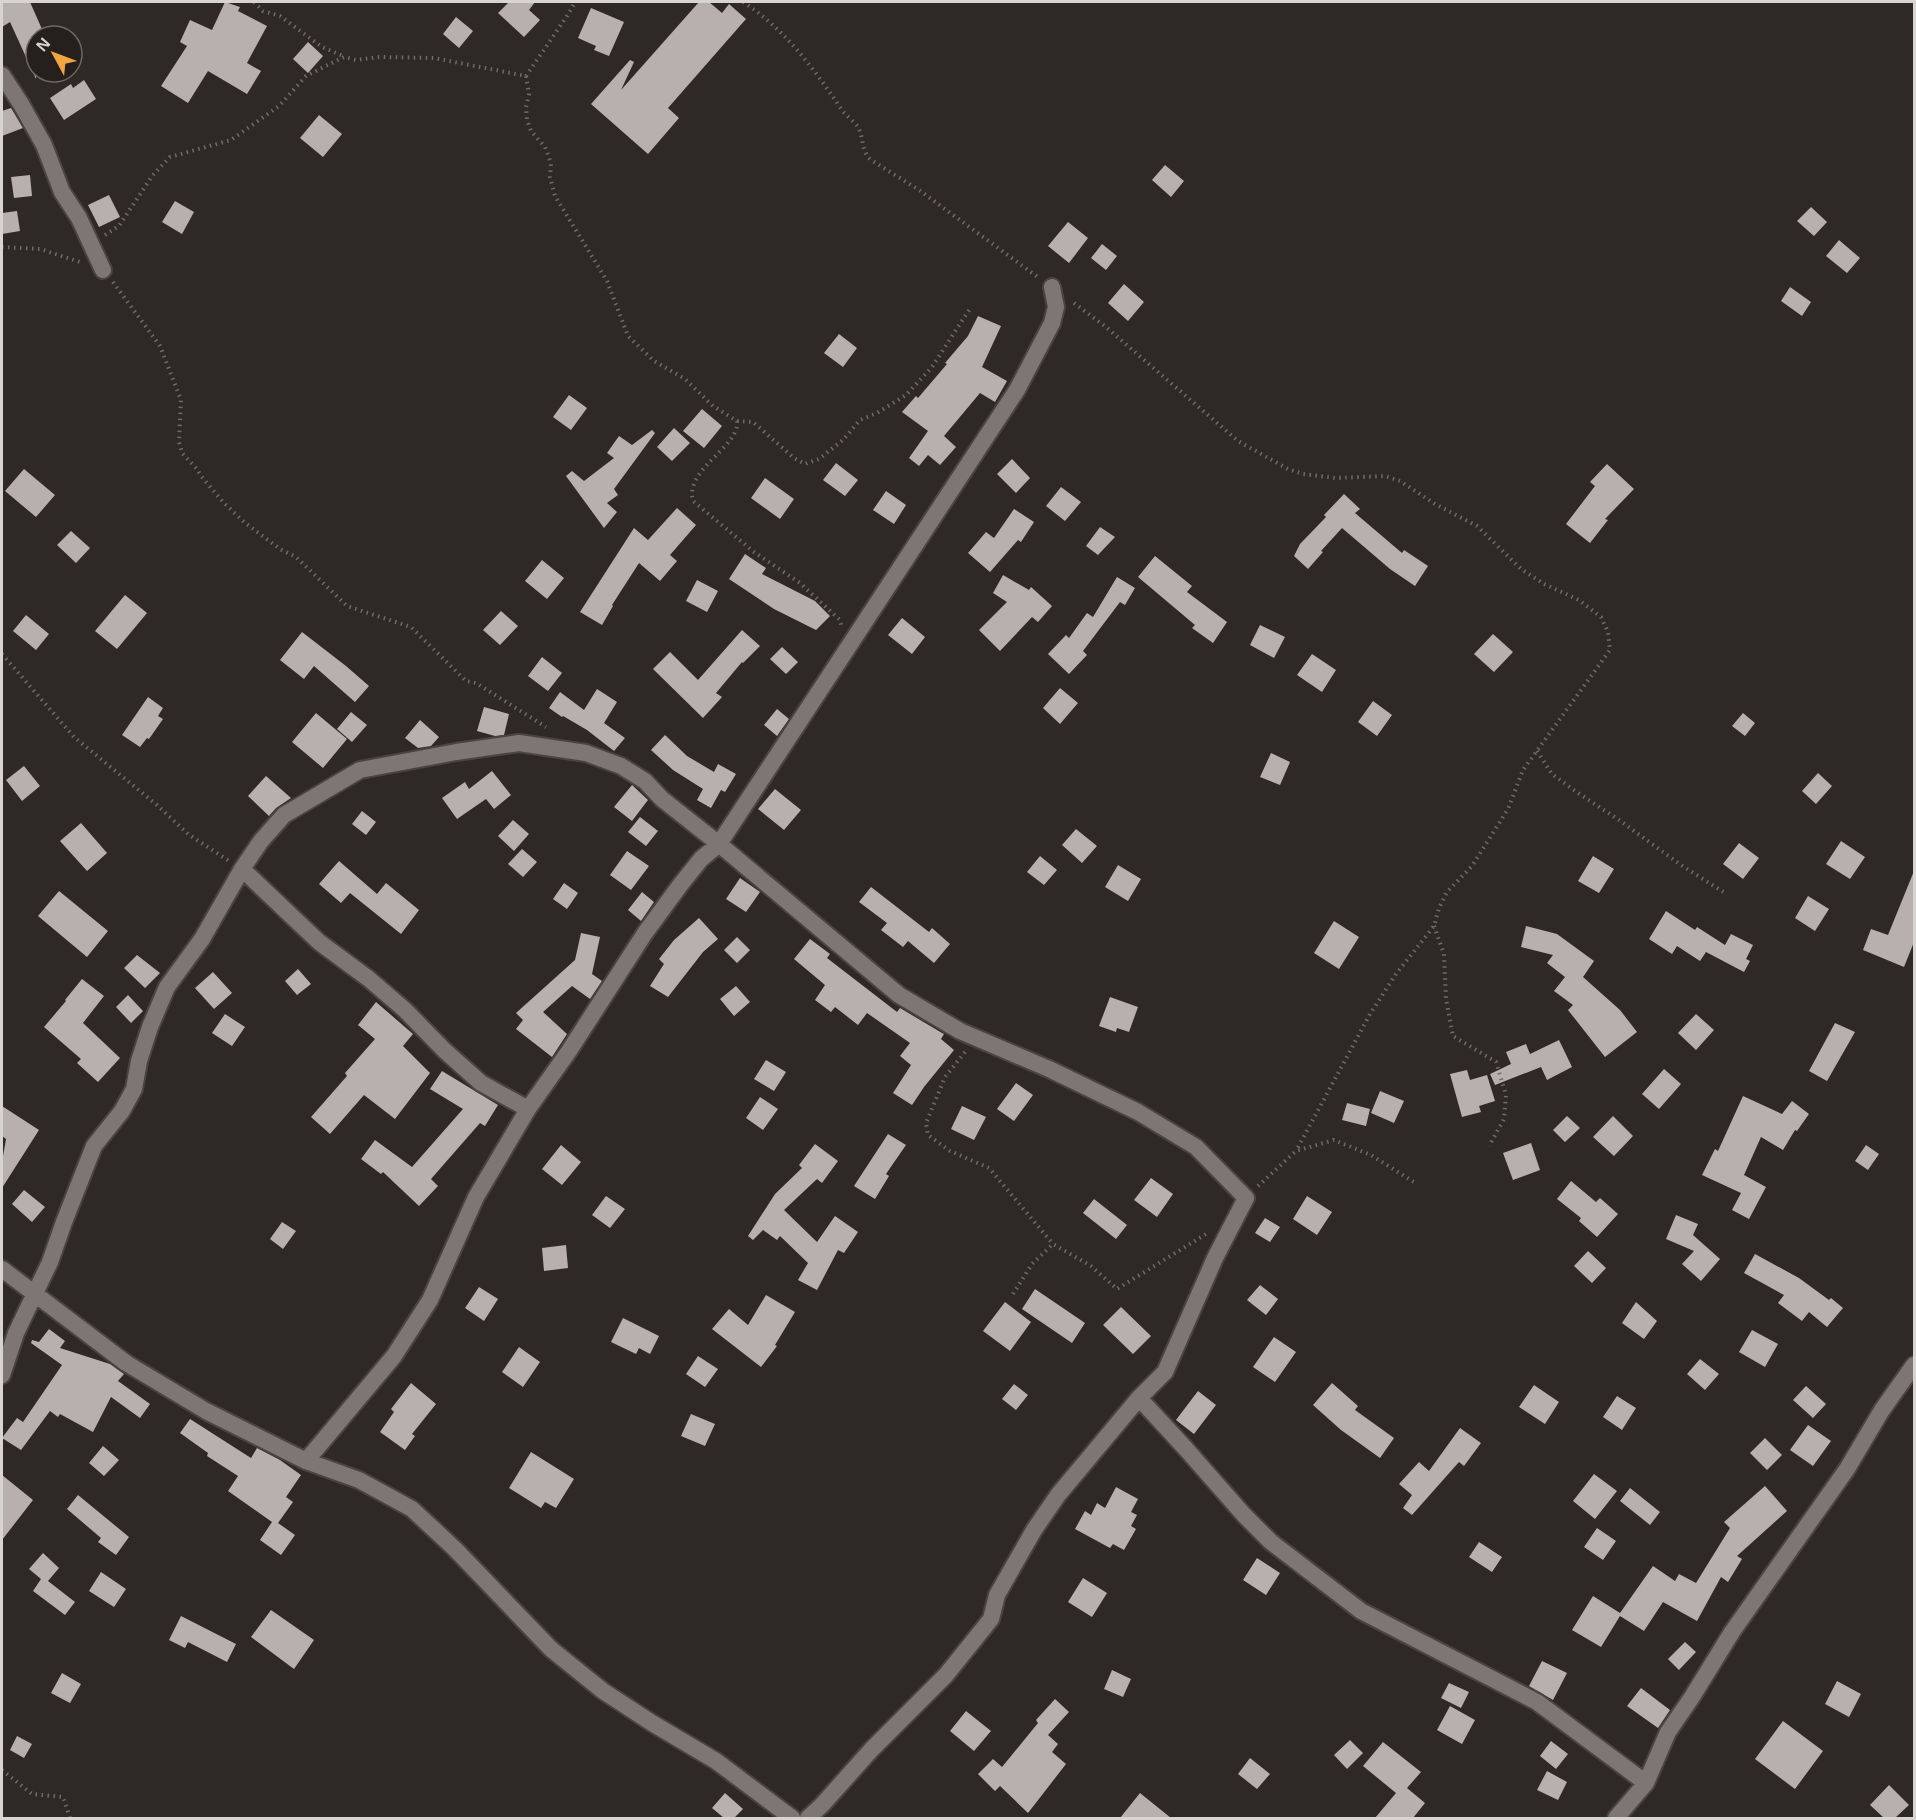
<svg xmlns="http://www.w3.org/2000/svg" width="1916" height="1820" font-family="Helvetica,sans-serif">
	<rect width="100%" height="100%" fill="#2f2926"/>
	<path fill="#b8b0ac" d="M2,2H30L45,36H36V79L10,22L2,27Z
		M225,2L240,7L238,11L267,26L247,63L261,71L247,94L208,71L188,103L161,86L187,46L180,42L190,20L212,30Z
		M509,2H535L529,10L540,20L524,37L498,13Z
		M699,2H709L722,13L729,4L746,19L668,108L679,118L648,154L591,104L630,60L634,62L621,90Z
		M591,8L624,22L609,56L594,50L596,46L578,38Z
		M456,17L473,31L459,48L443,34Z
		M308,42L323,56L308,73L293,59Z
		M84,80L96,99L64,120L50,98L71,84L73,88Z
		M11,108L23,128L2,136V111Z
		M319,115L342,134L323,157L300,138Z
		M1165,165L1184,181L1171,197L1152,180Z
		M30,175L32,196L14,198L11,177Z
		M109,195L120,217L99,227L88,205Z
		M175,201L194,212L182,234L162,222Z
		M1811,207L1827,222L1814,236L1797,221Z
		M17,211L20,231L2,234V213Z
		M1068,222L1088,238L1069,263L1048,246Z
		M1839,240L1860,258L1847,273L1826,256Z
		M1102,244L1117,256L1106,270L1091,258Z
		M1124,284L1144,302L1128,321L1108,303Z
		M1790,287L1811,302L1802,316L1781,301Z
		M978,316L1001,326L982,367L1007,381L995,402L980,393L944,436L956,447L940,465L928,455L919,466L909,458L928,431L902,412L916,396L918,398L947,364L945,363L968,336Z
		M839,334L857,348L843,367L824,353Z
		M569,395L587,408L571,430L553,417Z
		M702,409L722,426L704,448L683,431Z
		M674,428L690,443L672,461L657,447Z
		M652,430L655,433L614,489L618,495L607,503L617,512L604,528L566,476L572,471L584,481L614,458L607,453L619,436L632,445Z
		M1012,459L1030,478L1016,493L997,474Z
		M836,463L858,480L845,496L823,480Z
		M1607,464L1634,489L1605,519L1608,520L1590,543L1566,524L1595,486L1590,482Z
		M24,469L55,495L36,517L5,491Z
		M765,478L794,499L780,519L751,498Z
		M1061,487L1081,502L1065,521L1046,506Z
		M886,491L906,505L894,524L873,510Z
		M1344,494L1360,509L1355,513L1402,553L1404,550L1428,566L1415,586L1390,569L1342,528L1321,551L1323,552L1308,569L1294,556L1300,544L1326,517L1324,515Z
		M677,508L696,525L670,555L677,561L660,581L639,563L612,605L613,606L602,625L580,612L634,528L648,540Z
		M1014,509L1034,522L1021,542L1018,540L990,572L968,553L986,532L994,538Z
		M1100,527L1115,537L1098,555L1086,546Z
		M71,531L90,548L76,563L57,545Z
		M745,554L766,568L762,574L815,601L830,616L816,630L774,609L729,579Z
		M1155,556L1192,586L1187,592L1227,622L1213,643L1192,628L1195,625L1138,577Z
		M542,560L564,578L547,599L525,581Z
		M1003,575L1029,590L1031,587L1052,606L1038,622L1032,617L1000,651L979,630L1007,602L993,593Z
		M1117,577L1135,588L1125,605L1120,602L1083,651L1087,655L1069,674L1048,654L1066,635L1069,638L1087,613L1093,617Z
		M697,580L718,591L707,612L686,601Z
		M125,595L147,613L117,649L95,631Z
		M501,611L518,626L500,645L483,630Z
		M26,615L49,634L36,650L13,631Z
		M902,618L925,637L912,654L888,635Z
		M1260,625L1285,637L1274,658L1250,645Z
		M742,630L760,646L743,663L742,662L716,693L722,697L703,718L653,669L670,652L698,680Z
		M302,632L346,666L369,686L355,702L314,666L304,679L280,660Z
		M1493,634L1513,652L1494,672L1474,654Z
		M782,647L798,662L786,674L770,659Z
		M1312,654L1336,670L1322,692L1297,675Z
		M542,657L562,673L548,691L528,676Z
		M1060,688L1078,703L1060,724L1043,708Z
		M597,689L617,702L604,723L625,738L614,751L587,730L563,716L562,717L549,708L560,692L584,710Z
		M148,697L163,708L158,716L163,719L149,739L147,738L140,747L122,735Z
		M1373,701L1392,715L1377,736L1358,722Z
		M484,707L509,714L504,735L495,736L477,731Z
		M777,709L789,719L777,736L764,725Z
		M351,712L367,725L352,742L337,729Z
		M316,713L347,739L323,768L292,742Z
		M1743,713L1755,723L1745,736L1732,726Z
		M420,720L439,737L431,746L418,748L405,738Z
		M665,735L687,756L714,772L718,764L736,774L725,792L721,790L711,808L697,800L703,789L673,770L651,750Z
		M1271,753L1290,762L1280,785L1260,777Z
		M24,766L40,786L22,801L6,780Z
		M492,771L511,795L494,809L486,799L457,819L442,798L465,782L469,789Z
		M1818,773L1832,786L1816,804L1802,791Z
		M266,776L291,798L276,808L269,816L248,796Z
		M632,785L648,800L632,821L614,807Z
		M775,789L801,810L784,830L758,809Z
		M362,811L376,822L366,835L352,824Z
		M640,817L658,831L646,846L628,832Z
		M513,820L529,834L514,851L498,836Z
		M81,823L107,853L87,871L60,841Z
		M1076,829L1097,846L1082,863L1062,845Z
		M1841,841L1865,857L1850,879L1826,864Z
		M1739,843L1759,858L1743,879L1723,864Z
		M522,849L537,862L523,877L508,864Z
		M627,851L649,866L631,890L610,875Z
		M1040,856L1057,870L1044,885L1027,872Z
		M1593,856L1614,869L1599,893L1578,881Z
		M339,861L377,894L386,883L419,910L401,934L350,893L341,903L319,884Z
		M1118,865L1141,879L1128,901L1105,887Z
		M1914,871V942L1904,967L1863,950L1871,929L1888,935Z
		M740,878L760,892L746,912L726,899Z
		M564,883L578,893L567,909L553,899Z
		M871,887L929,932L932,928L950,944L934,963L908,941L903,947L881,930L887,923L859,902Z
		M59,891L108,931L87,957L38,916Z
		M642,892L654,902L641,921L628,910Z
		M1808,896L1829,909L1815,931L1795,918Z
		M1666,911L1695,930L1697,927L1725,945L1731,934L1753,945L1746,959L1750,961L1744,972L1706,952L1700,961L1677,946L1672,954L1649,939Z
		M699,918L718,939L703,952L668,997L650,986L664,964L659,959L674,940Z
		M1334,921L1359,937L1339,969L1314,953Z
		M1526,926L1557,934L1594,961L1583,977L1620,1010L1637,1032L1605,1057L1568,1010L1573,1005L1554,991L1565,977L1547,963L1553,955L1521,947Z
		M581,933L600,937L592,974L602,981L590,999L572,986L543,1012L567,1034L552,1057L516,1029L523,1020L516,1013L575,960Z
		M737,937L750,950L737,963L724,950Z
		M810,939L830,954L827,958L897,1012L900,1008L942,1033L944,1034L941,1039L954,1050L924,1087L912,1105L893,1093L911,1065L900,1056L910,1043L867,1013L858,1025L835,1007L831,1012L815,1000L825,985L794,959Z
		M137,955L160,973L145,988L124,968Z
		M298,969L311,984L297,995L285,981Z
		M213,972L232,993L214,1009L195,988Z
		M82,979L104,996L83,1023L120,1058L98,1082L77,1063L81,1059L44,1027L66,1001L65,1000Z
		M736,986L750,1002L734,1016L720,999Z
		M128,995L143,1011L131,1023L116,1007Z
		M1110,997L1138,1007L1129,1032L1117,1028L1116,1032L1099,1026Z
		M376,1002L413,1034L403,1046L430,1073L395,1119L364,1095L330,1134L311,1117L347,1076L345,1073L375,1039L358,1025Z
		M225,1014L245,1027L232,1046L212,1033Z
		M1696,1014L1714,1030L1696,1050L1678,1033Z
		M1835,1023L1855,1032L1827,1081L1809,1071Z
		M1559,1040L1572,1067L1547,1080L1541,1067L1495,1085L1490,1074L1511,1064L1506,1052L1526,1044L1530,1054Z
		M766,1060L786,1072L774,1091L754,1079Z
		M1664,1069L1681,1084L1659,1109L1642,1094Z
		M1467,1070L1470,1080L1487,1075L1495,1101L1479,1106L1481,1112L1462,1117L1450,1074Z
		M442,1071L498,1105L485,1126L480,1123L431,1179L438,1186L419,1206L383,1172L381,1174L361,1159L375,1140L412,1167L463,1109L430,1089Z
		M1016,1083L1033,1095L1014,1121L997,1109Z
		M1380,1091L1404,1101L1394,1123L1371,1113Z
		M1743,1096L1782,1114L1792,1101L1809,1114L1797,1131L1795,1130L1783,1150L1761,1137L1744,1175L1766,1187L1749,1219L1732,1210L1741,1193L1702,1175L1715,1149L1718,1151Z
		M760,1097L778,1109L763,1130L746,1118Z
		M1347,1103L1370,1109L1366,1126L1342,1120Z
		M2,1106L39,1130L2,1188V1162L6,1139L2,1136Z
		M962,1106L986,1117L974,1140L951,1129Z
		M1567,1116L1580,1128L1565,1142L1553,1130Z
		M1613,1116L1633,1136L1614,1156L1593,1137Z
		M888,1134L906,1145L886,1174L889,1176L875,1199L854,1186Z
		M1531,1143L1540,1170L1513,1180L1503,1153Z
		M815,1144L838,1161L822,1183L817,1179L784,1210L817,1242L835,1216L858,1232L844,1253L838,1250L817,1290L798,1280L808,1263L780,1236L777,1240L763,1230L753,1240L748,1236L775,1194L802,1168L799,1165Z
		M561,1145L581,1162L562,1185L542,1169Z
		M1866,1145L1879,1154L1868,1170L1855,1161Z
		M1151,1178L1173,1194L1157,1217L1134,1200Z
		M1571,1181L1596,1202L1600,1198L1618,1214L1597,1237L1579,1221L1581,1218L1557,1199Z
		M24,1190L45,1207L32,1222L12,1204Z
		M606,1196L625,1209L610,1228L592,1215Z
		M1307,1196L1332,1212L1317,1235L1293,1219Z
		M1094,1199L1127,1225L1116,1239L1083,1213Z
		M1676,1215L1698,1224L1693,1235L1720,1259L1701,1281L1682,1264L1694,1251L1666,1239Z
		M1265,1218L1280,1227L1270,1242L1255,1233Z
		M282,1222L296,1231L283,1249L270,1239Z
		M566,1245L568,1268L544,1271L542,1248Z
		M1588,1251L1606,1268L1592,1283L1574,1266Z
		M1755,1254L1799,1278L1829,1300L1831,1298L1843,1308L1827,1327L1809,1312L1802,1321L1778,1303L1784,1295L1744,1273Z
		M1260,1285L1278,1299L1266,1315L1247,1300Z
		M479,1287L498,1299L484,1321L465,1308Z
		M1035,1289L1085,1323L1072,1343L1022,1309Z
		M766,1295L795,1312L775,1345L777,1346L761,1367L712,1329L729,1309L748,1325Z
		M1005,1302L1031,1322L1010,1351L983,1331Z
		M1636,1302L1657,1321L1644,1339L1622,1323Z
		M1121,1307L1151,1336L1133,1354L1103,1325Z
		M623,1318L659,1336L650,1354L639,1348L636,1354L611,1342Z
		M49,1329L65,1341L60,1348L110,1364L124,1374L118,1381L150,1404L140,1418L111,1397L93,1432L60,1414L58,1417L50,1411L21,1450L2,1438L17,1418L23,1422L62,1365L31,1343L32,1340L39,1342Z
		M1752,1330L1778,1344L1765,1367L1739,1352Z
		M1274,1337L1296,1352L1275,1382L1253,1367Z
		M519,1347L540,1362L523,1387L502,1372Z
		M698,1356L718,1369L705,1387L686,1374Z
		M1700,1359L1719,1374L1705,1390L1687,1374Z
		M411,1383L436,1404L412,1434L415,1436L405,1450L380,1432L394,1412L391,1409Z
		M1332,1383L1358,1406L1355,1410L1394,1438L1380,1458L1341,1430L1313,1405Z
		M1014,1384L1028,1395L1016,1410L1002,1399Z
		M1534,1385L1559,1402L1545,1424L1519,1407Z
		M1806,1386L1826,1404L1813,1418L1793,1400Z
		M1198,1391L1216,1405L1194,1434L1176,1420Z
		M1617,1396L1636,1408L1622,1430L1603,1417Z
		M691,1414L715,1424L705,1446L681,1436Z
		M190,1419L251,1458L257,1448L280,1460L301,1475L286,1497L293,1502L278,1523L295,1535L281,1555L260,1540L272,1522L228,1491L238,1476L207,1456L208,1453L180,1433Z
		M1808,1425L1831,1441L1813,1466L1790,1450Z
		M1460,1428L1481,1443L1464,1466L1459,1462L1412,1515L1403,1508L1412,1495L1399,1484L1419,1462L1429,1471Z
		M1765,1438L1782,1455L1767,1470L1750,1453Z
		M103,1446L119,1460L104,1476L89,1463Z
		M531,1452L574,1479L556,1508L545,1502L541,1508L509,1488Z
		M1594,1474L1617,1491L1595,1519L1573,1501Z
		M2,1475L33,1500L2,1540Z
		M1765,1486L1787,1511L1737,1556L1742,1559L1728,1582L1721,1577L1697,1621L1663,1602L1644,1631L1620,1616L1601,1647L1572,1630L1593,1596L1620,1613L1653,1566L1675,1581L1679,1574L1696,1583L1730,1528L1724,1522Z
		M1116,1487L1138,1499L1131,1512L1137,1515L1131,1526L1136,1529L1124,1550L1113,1544L1110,1548L1075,1529L1085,1511L1091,1515L1097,1503L1105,1508Z
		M1630,1488L1660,1512L1650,1525L1620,1501Z
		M78,1495L129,1537L116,1555L98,1542L101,1538L67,1509Z
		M1597,1528L1616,1541L1603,1560L1584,1547Z
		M1479,1542L1502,1557L1492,1572L1469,1557Z
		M43,1553L59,1568L48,1581L75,1602L65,1615L33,1591L41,1579L29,1569Z
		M1257,1558L1280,1573L1266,1595L1243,1580Z
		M101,1572L126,1589L114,1607L89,1591Z
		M1083,1578L1107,1593L1092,1617L1068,1602Z
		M271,1610L314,1640L294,1669L251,1637Z
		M181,1616L236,1644L227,1662L188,1642L185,1648L169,1640Z
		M1685,1642L1696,1652L1679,1670L1668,1659Z
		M1542,1661L1567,1673L1553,1700L1529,1686Z
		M1112,1670L1131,1679L1123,1697L1104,1689Z
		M62,1673L81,1684L70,1703L51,1693Z
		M1837,1681L1861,1694L1849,1717L1825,1704Z
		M1449,1683L1469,1692L1461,1708L1441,1698Z
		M1641,1688L1670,1710L1658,1728L1627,1706Z
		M1055,1699L1069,1712L1048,1735L1058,1744L1052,1752L1066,1764L1028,1813L1000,1786L995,1791L978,1774L993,1759L1002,1767L1038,1723L1036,1720Z
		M1450,1706L1475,1720L1462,1744L1437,1730Z
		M966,1711L991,1731L974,1751L950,1731Z
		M1783,1721L1823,1751L1795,1789L1755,1759Z
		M17,1736L32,1744L24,1758L10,1750Z
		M1350,1740L1363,1753L1347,1769L1334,1755Z
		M1551,1741L1568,1754L1556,1769L1540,1756Z
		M1383,1742L1421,1772L1407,1788L1425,1803L1413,1818H1375L1396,1793L1363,1766Z
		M1250,1758L1270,1774L1257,1789L1238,1774Z
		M1547,1771L1567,1782L1558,1800L1537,1790Z
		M1889,1785L1909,1805L1895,1818H1884L1870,1805Z
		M725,1793L743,1809L734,1818H724L712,1808Z
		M1140,1793L1171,1818H1120Z"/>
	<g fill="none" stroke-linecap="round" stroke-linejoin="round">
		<defs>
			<path id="minor" d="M2,75L21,104L44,145L62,192L79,218L103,270
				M242,869L319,942L369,979L405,1010L444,1050L481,1083L528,1109
				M2,1269L126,1363L206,1411L306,1461L359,1480L412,1509L455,1549L551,1649L603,1691L652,1723L716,1761L792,1818
				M2,1375L16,1333L50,1262L64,1222L94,1146L122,1111L134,1089L139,1061L150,1027L167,987L202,939L242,869L261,841L284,815L360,770L456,752L519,743L586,753L621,766L645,781L662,799L719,844L899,995L960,1031L1049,1069L1138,1112L1196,1147L1246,1198L1215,1258L1165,1372L1139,1398L1058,1495L1034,1530L997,1595L991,1619L946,1675L871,1750L822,1805L808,1818
				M1139,1398L1186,1449L1244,1515L1271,1542L1361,1611L1537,1702L1646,1783
				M306,1461L394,1356L430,1300L476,1197L528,1109L569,1051L645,933L681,884L701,859L719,844L1017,390L1052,323L1056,307L1052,287
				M1616,1818L1646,1783L1668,1732L1692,1697L1732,1632L1847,1469L1882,1410L1914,1365"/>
		</defs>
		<use href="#minor" stroke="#494442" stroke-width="20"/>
		<path stroke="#706b69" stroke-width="4" stroke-dasharray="1.5 4.5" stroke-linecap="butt" d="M254,2L263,11L280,16L322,47L343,56
			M743,2C785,29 814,69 842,110C846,116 854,121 858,127C864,138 861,151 871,160L919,190L1039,278
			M526,76L529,94L526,107L527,120L531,131L545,147L551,163L550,177L555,196L607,281L628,336L654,361L685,379L713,406L737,421C740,447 684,469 693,501L754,552L800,583L840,620L841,625
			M105,235L119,226L152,176L170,157L231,140L279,106L306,76L344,57L356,60L379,57L434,58L526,76L569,13L575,2
			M2,247L40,249L80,262
			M113,282L160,346L181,400L179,442L182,453L197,469L201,476L223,502L244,522L280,549L296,557L347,606L411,627L466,681L476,683L546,727
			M1074,303L1106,327L1238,441L1288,469L1303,474L1336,478L1385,476L1400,481L1435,504L1477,526L1521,569L1544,584L1579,600L1601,617L1608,632L1610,650L1523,770L1508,809L1472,866L1447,892L1439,908L1434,926L1396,974L1370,1014L1296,1151
			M737,421L753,422L794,458L805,464L819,459L843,440L860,420L877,413L906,395L932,367L971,307
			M2,654L74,737L157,805L188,834L229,861
			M1537,751L1552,774L1578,793L1619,820L1681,865L1725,893
			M1434,926L1444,954L1446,999L1453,1036L1496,1062L1506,1095L1504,1119L1489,1146
			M965,1052L945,1077L926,1123L928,1135L950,1151L989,1168L1053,1244
			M1258,1186L1296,1151L1334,1140L1371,1155L1417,1184
			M1013,1294L1032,1264L1053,1244L1091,1266L1117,1289L1206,1234
			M2,1770L32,1794L63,1797L70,1818"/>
		<use href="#minor" stroke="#7d7672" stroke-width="16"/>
	</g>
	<rect width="1916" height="1820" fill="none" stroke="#d8d4d2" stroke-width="6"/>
	<g transform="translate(54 54) rotate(311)"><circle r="28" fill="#25201c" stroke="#6d6865" stroke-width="1.5"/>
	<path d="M0-4.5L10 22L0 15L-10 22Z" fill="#f2a541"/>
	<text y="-9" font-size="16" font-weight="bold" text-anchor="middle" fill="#d8d4d2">N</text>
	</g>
</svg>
